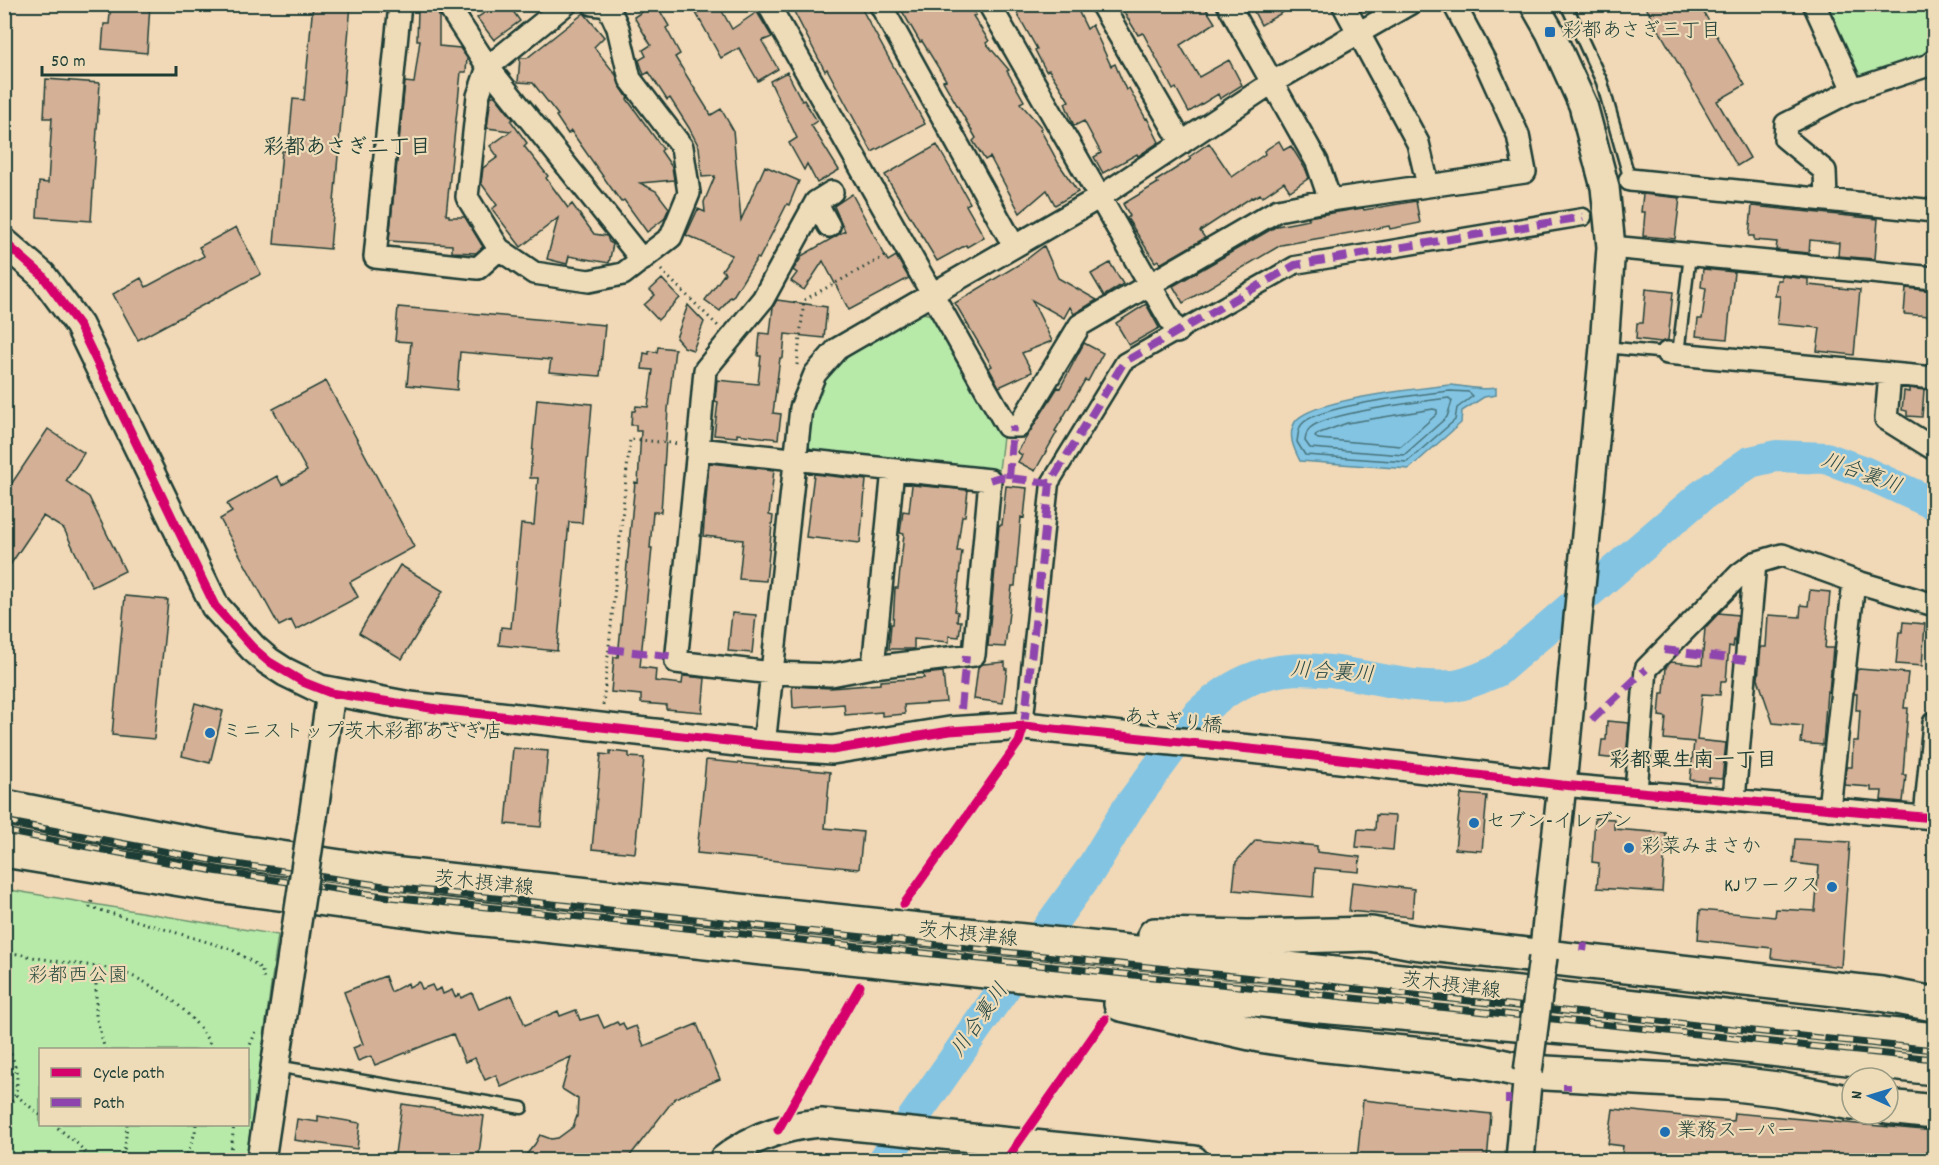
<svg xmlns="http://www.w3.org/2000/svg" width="1939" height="1165" font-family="Dekko,'Klee One',sans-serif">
	<rect width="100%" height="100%" fill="#f1d8b6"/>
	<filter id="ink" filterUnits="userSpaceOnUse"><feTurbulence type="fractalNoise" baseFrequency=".0167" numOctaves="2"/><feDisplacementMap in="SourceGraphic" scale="12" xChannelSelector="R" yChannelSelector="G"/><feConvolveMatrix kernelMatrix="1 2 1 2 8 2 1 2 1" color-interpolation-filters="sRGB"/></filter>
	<g filter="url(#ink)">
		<path fill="#b7e9a9" stroke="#6b936e" stroke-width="1.5" fill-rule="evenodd" d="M1826,5H1934V55L1859,78Z
			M922,313L933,315L1003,437L999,470L813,451L806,443C808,431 807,417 811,406C830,355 878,338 922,313Z
			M4,889L278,935L247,1160H5ZM40,1050H248V1124H40Z"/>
		<path fill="#83c4e3" stroke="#5b8e9d" stroke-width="1.5" d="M1450,385C1466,386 1481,391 1496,388V395L1484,397L1462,411L1461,423L1409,469L1300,461C1294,449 1287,435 1295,422C1309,400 1422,388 1450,385Z"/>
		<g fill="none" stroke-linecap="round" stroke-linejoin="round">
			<path stroke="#47737a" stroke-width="1.5" d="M1450,391L1469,392L1473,396L1457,408L1455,420L1407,462L1305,455L1297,442C1298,436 1298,428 1302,424C1317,406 1423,394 1450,391Z
				M1449,398L1452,401L1447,417L1404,455L1310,448L1305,441C1306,436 1306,431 1310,428C1326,413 1423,401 1449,398Z
				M1433,409L1437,410V414L1401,446L1318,439L1315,437L1317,434L1347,423Z"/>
			<path stroke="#83c4e3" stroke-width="32" d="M884,1160L990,1008L1091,869L1128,808L1192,721C1200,711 1209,704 1219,697C1298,638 1370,692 1454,686C1469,684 1483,677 1497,671L1701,496L1750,462L1776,456L1826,458L1864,472L1934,504"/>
		</g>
		<path fill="#d3b096" stroke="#1f3d34" stroke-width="1.5" d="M111,4H150L147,53L102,49L104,24H109Z
			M313,4H351L330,249L274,244L282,151H288L293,99L304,100Z
			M483,4H508L520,21L494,40L477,18L488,10Z
			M654,4H656L669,26L666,28L680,54L675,57L711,115L721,109L733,130L741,220L765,166L799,181L789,205L787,204L759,259L757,258L732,298L730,297L720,311L705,300L725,273L722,270L732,255L686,235L698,209L705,212L704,202L715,176L702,177L699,147L689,128L670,98L667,100L649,72L644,75L639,60L646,56L643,50L651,45L634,17Z
			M691,4H718L732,29L757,12L772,37L762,41L778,69L758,81L739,48L721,58Z
			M790,4H814L817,11L821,9L823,12L836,4H859L925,124L872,152L827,69L825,71Z
			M898,4H971L976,15L973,16L989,41L986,43L1009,70L1007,71L1024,101L1020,103L1042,128L1040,129L1059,164L1078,192L1055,205L1047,190L1020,213L990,157L985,160L973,141L976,138L943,81L946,80L922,41L920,42Z
			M1012,4H1075L1087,29L1092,25L1111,66L1115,64L1126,90L1129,88L1146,119L1147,118L1159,142L1138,156L1137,154L1103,173L1094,157L1101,153L1084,121L1074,126L1065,103L1069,101L1049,70L1046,71L1035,50L1037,49Z
			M1119,4H1203L1215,23L1180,45L1199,77L1229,60L1242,85L1220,99L1218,94L1189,112L1176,88L1173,90L1143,33L1138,35Z
			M1250,4H1297L1261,25Z
			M1644,4H1699L1745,85L1717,101L1750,158L1737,166Z
			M418,11L437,12L439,16V46L460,48L467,58L466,72H461L446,215H449V217H465L483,247L476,253L452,252V245L389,241L405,82L414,83L420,40H417Z
			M584,13L604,37L594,47L616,75L620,86L628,98L627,99L663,149L661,151L672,167L674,180L640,183L656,191L669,208L664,219L647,232L624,200L621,202L571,131L568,134L556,116L558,115L533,83L518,82L520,58H527Z
			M787,72L802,101L804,100L817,121L811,125L839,170L817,183L807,164L804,170L789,143L797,138L770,81Z
			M46,79L100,83L91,221L37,217L39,182L48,183L52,118H44Z
			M491,96H495L513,119L511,121L527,143L524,146L548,176L546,178L568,208L572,204L594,234L607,236L609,242L613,244L609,263L569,256L567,264L547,259L558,218L521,247L492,209L497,205L481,183L483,168L498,157L490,146L511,131L487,128Z
			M1279,141L1284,150L1291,146L1306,170L1309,178L1290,191L1284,182L1262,197L1260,194L1253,198L1252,197L1200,231L1205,238L1160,264L1158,260L1155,262L1127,218L1130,216L1123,204L1158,183L1156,181L1191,159L1189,157L1209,143L1232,177L1265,154L1264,151Z
			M937,145L970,203L966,205L984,237L967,247L966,245L937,261L885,175Z
			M852,194L888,261L896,256L909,278L849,310L823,261L804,290L791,281L797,273L793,270L803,255L845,231L834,206Z
			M1643,194L1680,198L1675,239L1643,236L1645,212H1641Z
			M1416,201L1420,223L1390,229L1389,226L1281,245L1183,303L1173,286L1277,226L1309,220L1308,217L1332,213L1363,208L1364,210Z
			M1752,206L1878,219L1875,259L1838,256L1839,243L1810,240L1809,253L1776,250L1777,242L1754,240V236H1749Z
			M236,227L261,274L138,340L113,294L141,278L146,287L204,256L199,247Z
			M1044,246L1058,278L1097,300L1074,314L1070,307L1064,318L1032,300L1052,341L1022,353L1032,372L999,387L989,368L992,366L955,303L1023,262Z
			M1110,263L1123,284L1104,296L1091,274Z
			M1703,269L1734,272L1727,339L1696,336L1698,319H1702L1706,288L1701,287Z
			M1781,276L1808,279V285L1860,290L1854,355L1817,351L1820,328L1777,324L1780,296H1775L1777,280H1781Z
			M662,279L680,298L658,320L644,305L655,295L650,290Z
			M1906,288L1932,291L1930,316L1904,314Z
			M1646,289L1673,292L1668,340L1661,342L1636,339L1637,323H1643Z
			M777,300L827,307L824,338L785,334L783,358H780L773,413L781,414L778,439L737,434V437L714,435L718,402L715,401L717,380L758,384L761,356H758L760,333L770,334L773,307Z
			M1146,304L1159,328L1129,345L1116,323Z
			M688,305L704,322L693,350L684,347L676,338Z
			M398,307L605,325L600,376L549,372L551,360L460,352L457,390L407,385L411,342L395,341Z
			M1084,343L1103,353L1088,381L1085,380L1055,431L1057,432L1035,471L1018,462L1022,455L1017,452L1058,387L1060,388Z
			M658,347L675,349L668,409L661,512H653L650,548H652L640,667L656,669L655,681L682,684L683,676L705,678L702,712L666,709V705L641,703V695L611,692L614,657H618L635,482L638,483L641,431H636V425H631L632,411H635L636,406L648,407L653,370L642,369L644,353L649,354V351L657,352Z
			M326,381L414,547L350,582L358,597L296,630L291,620L279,626L220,519L232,512L227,504L277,476L282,485L307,471L273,409Z
			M1909,388L1924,390L1922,417L1907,416V411L1902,410L1904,391L1909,392Z
			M537,399L592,404L582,523L569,522L557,651L499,645L501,627L511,628L521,524L534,525L538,478H530Z
			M48,429L84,453L66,481L89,497L125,571L92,587L64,529L43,516L4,574V495Z
			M709,463L774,470L769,515L773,516L766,581L739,579L743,540L703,536Z
			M814,474L866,480L860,543L806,537Z
			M912,485L968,490L965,516H962L957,551H962L955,611L958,612L957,621H961L959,637L949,636V642L914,639V649H889L891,624H893L895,588H898L904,534L900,533L903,511L909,512Z
			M1006,486L1027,488L1024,518L1021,517L1015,586H1012L1005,647L988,646L999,525H1002Z
			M400,565L443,591L402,659L359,633Z
			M1810,590L1830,592L1825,648H1833L1829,692L1827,691L1823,745L1801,743L1803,726L1773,723L1758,679L1761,647H1766L1768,615L1800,617L1801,605L1808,606Z
			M125,596L168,600L154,739L112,735Z
			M732,613L756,615L752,653L728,651Z
			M1719,613L1738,615L1735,640H1734L1733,647L1729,646L1726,681H1721L1720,695L1702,694L1697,740L1726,743L1722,779L1709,778V782L1690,780L1694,742L1664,739L1666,717L1659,716L1661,693H1664L1666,667L1671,662L1702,665L1705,628Z
			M1903,622L1925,624L1922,666L1896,664L1899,632H1902Z
			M1005,662V669H1007L1003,703L974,699L978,667L983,664Z
			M1859,669L1908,673L1904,708H1908L1903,775H1906L1903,802L1881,800L1882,791H1871V787L1844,785L1846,767H1852L1853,741H1858L1860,710H1856L1857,694H1854L1857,670Z
			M943,672L946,702L904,705L905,714L882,716V712L845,715L844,704L793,708L792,686L831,688L880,684V681L924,678L923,674Z
			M195,703L223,711L210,763L182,756Z
			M1607,721L1629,723L1626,760L1600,757L1602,740H1606Z
			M513,748L548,751L541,827L506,824Z
			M610,751L629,753V757L644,758L635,853L592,849L601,754L610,755Z
			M706,760L830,772L825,828L863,832L859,869L697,853Z
			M1461,794L1487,796L1482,851L1455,849Z
			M1376,815L1396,816L1393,850L1356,847L1358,829L1375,830Z
			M1595,818L1614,819V829L1666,833L1662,892L1597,888L1599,863L1592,862Z
			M1795,839L1850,842L1841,967L1771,958L1772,948L1698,940L1700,910L1775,917L1776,909L1815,911L1819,866L1793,863Z
			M1256,840L1317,846V852L1360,857L1359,872L1315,868L1313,897L1233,890L1236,862Z
			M1352,882L1414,889L1412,917L1349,911Z
			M385,976L391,992L408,983L409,987L419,982L422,989L432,985L435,991L441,988L443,994L452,990L455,997L460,994L461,998L472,993L479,1009L512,995L525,1025L558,1011L560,1016L576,1010L580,1020L598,1015L604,1028L617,1022L619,1025L623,1023L626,1030L636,1026L644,1046L697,1024L720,1079L675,1098L626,1161H521L535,1144L540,1135L551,1139L558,1138L573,1127L577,1116L578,1099L562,1089L571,1057L501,1087L496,1075L485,1080L475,1058L465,1062L453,1034L375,1065L371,1056L358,1061L353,1048L363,1044L344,992Z
			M1363,1100L1491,1114L1487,1161H1357Z
			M402,1104L484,1116L478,1161H394Z
			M1613,1109L1733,1121L1734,1113L1935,1131V1161H1621L1623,1146L1608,1144Z
			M318,1116L360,1123L357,1149L294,1140L297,1119L318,1122Z"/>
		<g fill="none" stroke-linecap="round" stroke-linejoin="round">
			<defs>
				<path id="service" d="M1566,4L1602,82L1630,180
					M1605,347L1667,353
					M1678,354L1690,255
					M276,1066L522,1108"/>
				<path id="pedestrian" d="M1024,726L1050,483L1124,362L1295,265L1583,217"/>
				<path id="minor" d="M400,4L375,257L478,268L499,249
					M447,4L488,67L642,260
					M566,4L488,67L478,96L467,197L499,249L534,273L589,281L623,274L671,237L689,193L682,147L630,79L618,28L608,6L593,4
					M768,4L1007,426H1019L1080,325L1278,210L1330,200L1525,172L1518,135L1485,62L1454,4
					M880,4L1014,246
					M989,4L1177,332
					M1101,4L1182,143
					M1228,4L1317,162L1330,200
					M1343,4L1418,143L1428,185
					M1814,4L1853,90
					M1630,180L1934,211
					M1826,200L1825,171L1785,138L1786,124L1853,90L1929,65L1934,61
					M816,202L829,226
					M1611,247L1934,278
					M1667,353L1934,378
					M1890,374L1886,419L1934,449
					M698,449L990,480L974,655L873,667L831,675L772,673L676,662Z
					M698,449L705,370L763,299L816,202L832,192
					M873,667L893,470
					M764,745L801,408L815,374L837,349L1100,197L1273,82L1409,4
					M1562,785L1934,818
					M1636,791L1646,669L1740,574L1755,563L1782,555L1854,581L1934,605
					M1734,799L1755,563
					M1829,809L1854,581
					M1925,817L1934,723"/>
				<path id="tertiary" d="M1534,4L1550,32L1583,105L1605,187L1611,247L1604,347L1562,785L1543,957
					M4,242L42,275L79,325L215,606L253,648L268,661L285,672L320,689L410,706L764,745L832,750L950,731L1024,726L1280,752L1562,785
					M313,817L331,693
					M261,1160L294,942
					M723,1160C751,1137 784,1126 821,1123L1194,1160
					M1520,1160L1528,1072"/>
				<path id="primary" d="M4,807L225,850L381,873L1392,980L1934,1040
					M4,850L217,885L456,916L1320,1006L1632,1033L1934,1068
					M1155,935L1248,937L1371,934L1413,942L1581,961L1881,994L1934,1004
					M1121,1004L1259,1035L1318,1044L1478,1061L1528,1072L1727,1083L1777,1089L1852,1103
					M1888,1107L1934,1112"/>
			</defs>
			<use href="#service" stroke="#1f3d34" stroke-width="15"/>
			<use href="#pedestrian" stroke="#1f3d34" stroke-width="21"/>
			<use href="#minor" stroke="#1f3d34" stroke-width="26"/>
			<use href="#tertiary" stroke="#1f3d34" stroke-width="32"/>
			<use href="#primary" stroke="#1f3d34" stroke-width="38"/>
			<path stroke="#1f3d34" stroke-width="3" stroke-dasharray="1.5 4.5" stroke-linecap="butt" d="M661,270L718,326
				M797,365L804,300L889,254
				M603,705L630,439L680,444
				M92,901L90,907L231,949L257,965L262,971L264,981
				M905,903L1013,749
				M4,951C26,956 47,960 69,963C85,965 103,966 119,971C157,984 195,1012 213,1050
				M96,966V1016L105,1050
				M4,1044C15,1055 20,1080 15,1095C14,1100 8,1106 4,1111
				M248,1050L257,1029
				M4,1080L16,1085
				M16,1095L40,1115
				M792,1105L860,986
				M1032,1122L1103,1022
				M53,1124L79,1145L91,1160
				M119,1160L125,1147L127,1124
				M185,1160L195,1133L196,1124
				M230,1160L234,1124"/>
			<use href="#service" stroke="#eedcb9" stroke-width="10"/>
			<use href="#pedestrian" stroke="#eedcb9" stroke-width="16"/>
			<use href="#minor" stroke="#eedcb9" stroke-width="21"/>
			<use href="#tertiary" stroke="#eedcb9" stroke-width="27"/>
			<use href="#primary" stroke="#eedcb9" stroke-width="33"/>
			<defs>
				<path id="rail" d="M4,821L216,861L391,887L1934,1050
					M4,831L214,871L390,897L1934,1059"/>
			</defs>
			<use href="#rail" stroke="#1f3d34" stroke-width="7"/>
			<use href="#rail" stroke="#eedcb9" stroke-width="4.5" stroke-dasharray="14" stroke-linecap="butt"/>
			<defs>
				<path id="tertiary-bridge" d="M294,942L313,817
					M1528,1072L1543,957"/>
			</defs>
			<use href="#tertiary-bridge" stroke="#1f3d34" stroke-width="32" stroke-linecap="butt"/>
			<use href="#tertiary-bridge" stroke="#eedcb9" stroke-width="27"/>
			<path stroke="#8e44ad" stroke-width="8" stroke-dasharray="15 8" stroke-linecap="butt" d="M1009,478L1013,426
				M990,480L1000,477L1050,483
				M609,649L676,657
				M1664,650L1746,660
				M961,709L966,656
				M1592,720L1646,669
				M1024,726L1050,483L1124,362L1295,265L1583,217
				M1583,951L1584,943
				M1567,1090V1084
				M1505,1099H1511"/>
			<defs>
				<path id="cycleway" d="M4,242L42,275L79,325L215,606L253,648L268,661L303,682L331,693L437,709L764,745L832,750L950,731L1024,726L1280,752L1562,785L1934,818
					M904,904L1019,742L1024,726
					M778,1130L860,986
					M1006,1160L1105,1019"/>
			</defs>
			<use href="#cycleway" stroke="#eedcb9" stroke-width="13"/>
			<use href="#cycleway" stroke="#d6006c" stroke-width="9"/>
		</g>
	</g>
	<g fill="#1f6fb2" stroke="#eedcb9" stroke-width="2">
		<rect x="1544" y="26" width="12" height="12" rx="3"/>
		<circle cx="210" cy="733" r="6"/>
		<circle cx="1474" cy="823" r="6"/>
		<circle cx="1629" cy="848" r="6"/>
		<circle cx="1832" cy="887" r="6"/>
		<circle cx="1665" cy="1132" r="6"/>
	</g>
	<g text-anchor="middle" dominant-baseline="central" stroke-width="4.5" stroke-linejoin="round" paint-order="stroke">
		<g font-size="20" fill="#1f3d34" stroke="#eedcb9" text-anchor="start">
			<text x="1562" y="32">彩都あさぎ三丁目</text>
			<text x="222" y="733">ミニストップ茨木彩都あさぎ店</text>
			<text x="1486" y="823">セブン-イレブン</text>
			<text x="1641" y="848">彩菜みまさか</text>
			<text x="1820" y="887" text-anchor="end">KJワークス</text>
			<text x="1677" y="1132">業務スーパー</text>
		</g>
		<g font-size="20" fill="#1f3d34" stroke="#eedcb9">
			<text transform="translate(1173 723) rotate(6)">あさぎり橋</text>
			<text transform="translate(484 885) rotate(6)">茨木摂津線</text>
			<text transform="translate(968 936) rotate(6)">茨木摂津線</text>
			<text transform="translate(1451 987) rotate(7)">茨木摂津線</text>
		</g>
		<g font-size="20" fill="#2e4e40" stroke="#eedcb9">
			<text x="78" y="977">彩都西公園</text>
		</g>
		<g font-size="21" font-weight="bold" fill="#1f3d34" stroke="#eedcb9">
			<text x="347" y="149">彩都あさぎ二丁目</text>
			<text x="1693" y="762">彩都粟生南一丁目</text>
		</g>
		<g font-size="21" font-style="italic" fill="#294a46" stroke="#eedcb9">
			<text transform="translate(1861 475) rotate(20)">川合裏川</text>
			<text transform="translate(1332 674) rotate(4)">川合裏川</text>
			<text transform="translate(981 1021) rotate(-55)">川合裏川</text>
		</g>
	</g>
	<rect width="1939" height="1165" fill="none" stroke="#eedcb9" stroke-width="24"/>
	<rect x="12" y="12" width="1915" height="1141" fill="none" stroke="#1f3d34" stroke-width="2" filter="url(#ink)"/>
	<rect x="39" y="1048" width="210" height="78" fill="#eedcb9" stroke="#9b9c84" stroke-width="1.5"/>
	<rect x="51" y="1068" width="30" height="9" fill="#d6006c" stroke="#9b9c84" stroke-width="1.5"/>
	<text x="93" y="1078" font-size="18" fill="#1f3d34">Cycle path</text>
	<rect x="51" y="1098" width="30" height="9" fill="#8e44ad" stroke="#9b9c84" stroke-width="1.5"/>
	<text x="93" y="1108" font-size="18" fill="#1f3d34">Path</text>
	<g transform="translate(1870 1096) rotate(274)"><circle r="28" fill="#eedcb9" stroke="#9b9c84" stroke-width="1.5"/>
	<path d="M0-4.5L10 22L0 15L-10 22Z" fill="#1f6fb2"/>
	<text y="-9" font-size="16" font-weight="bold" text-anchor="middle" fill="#1f3d34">N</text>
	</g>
	<path d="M42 66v9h134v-9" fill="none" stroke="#1f3d34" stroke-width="3"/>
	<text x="51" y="66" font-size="18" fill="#1f3d34" stroke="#eedcb9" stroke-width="4.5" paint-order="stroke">50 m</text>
</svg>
